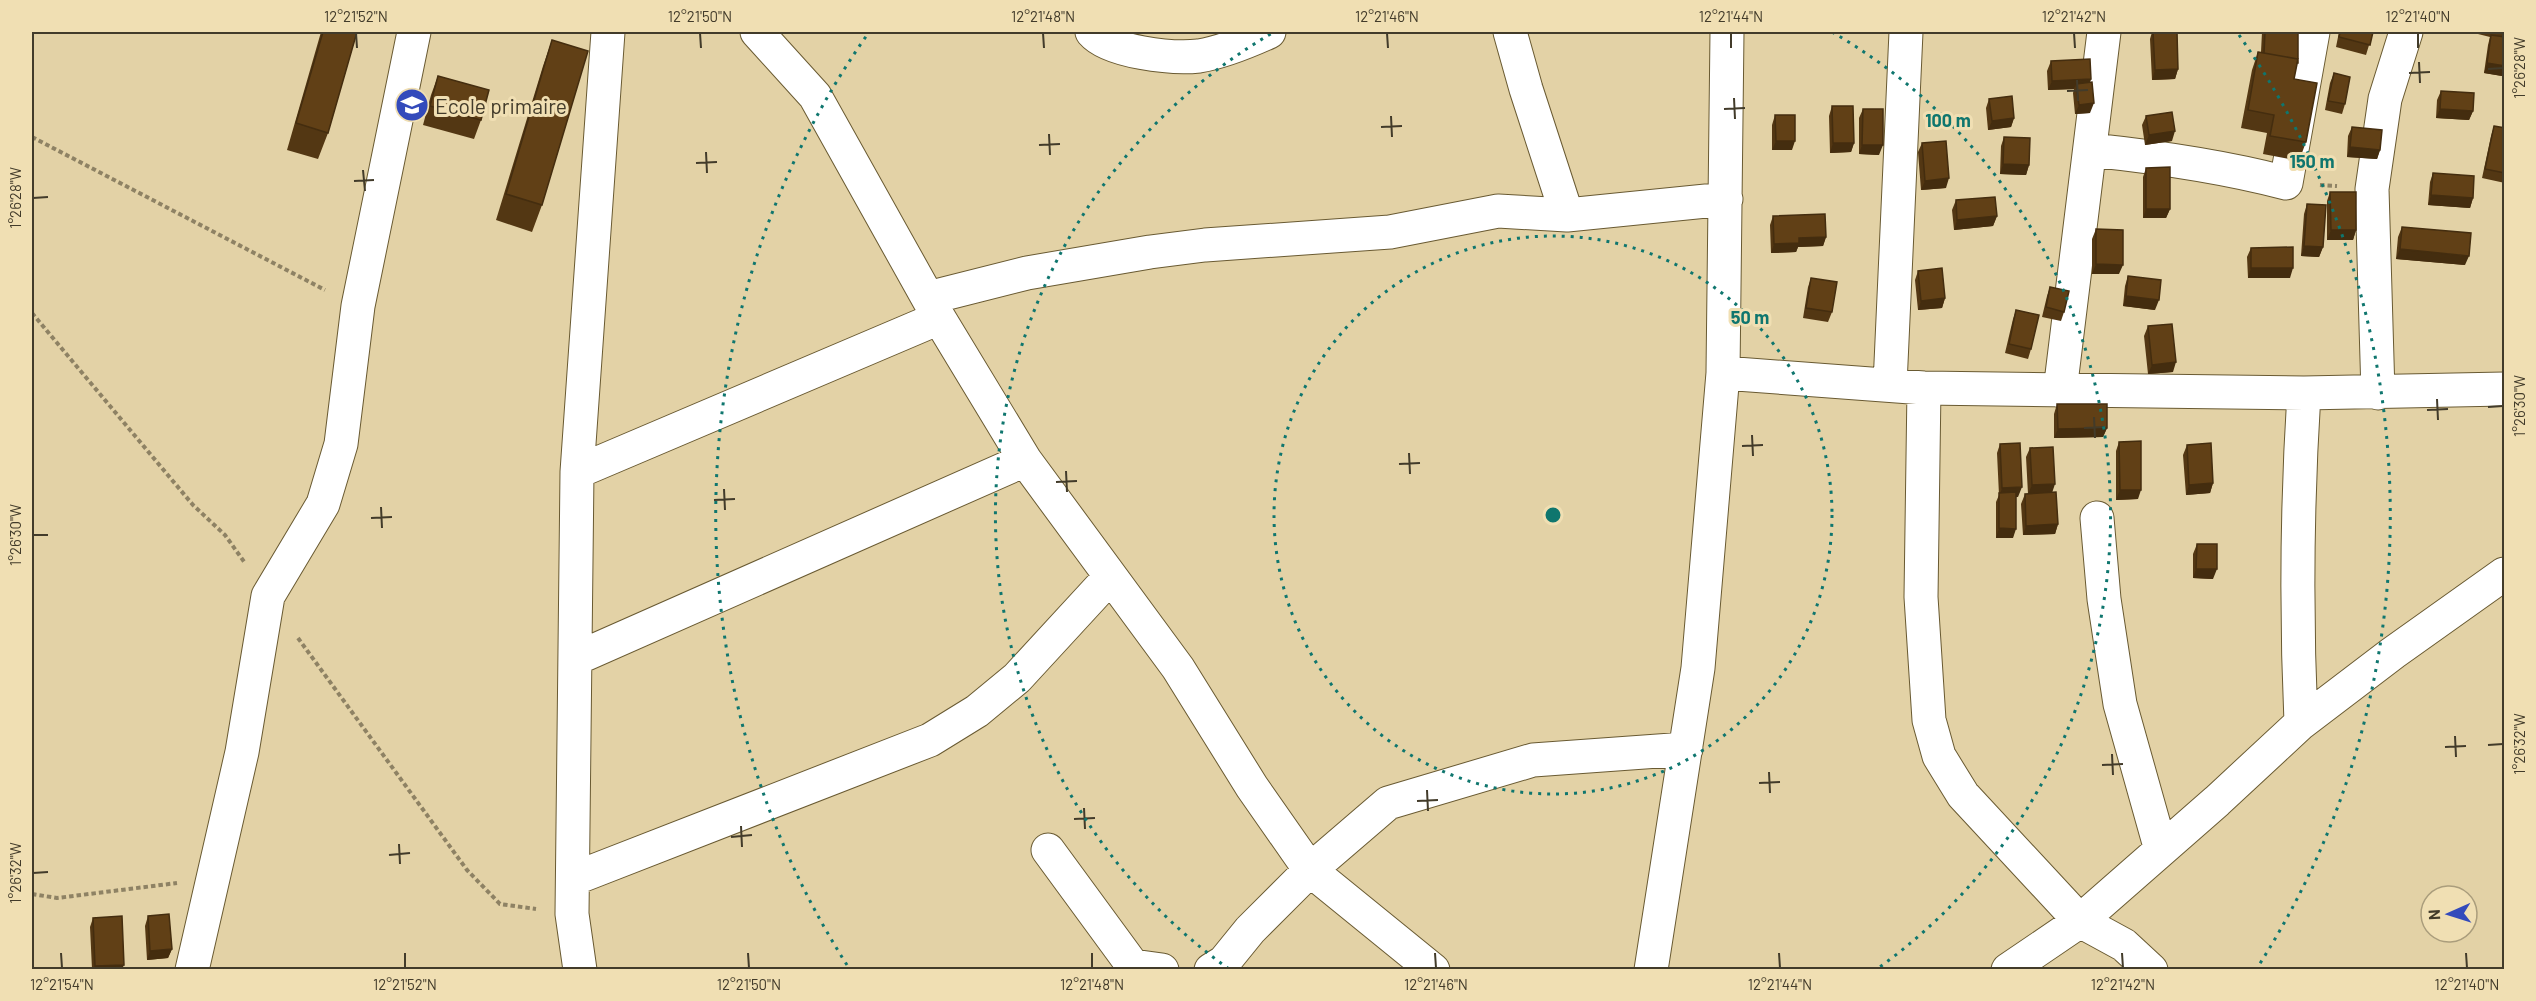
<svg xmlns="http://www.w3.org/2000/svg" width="2536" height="1001" font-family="Barlow,sans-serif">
	<rect width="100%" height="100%" fill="#e3d2a6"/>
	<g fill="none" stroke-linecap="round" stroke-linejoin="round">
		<defs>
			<path id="minor" d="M757,32L815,96L939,318L1025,460L1178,668L1252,787L1310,870L1433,970
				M1092,32C1109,52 1172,59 1199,56C1223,52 1247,42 1269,32
				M1510,32L1526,89L1567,215
				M2091,150C2157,157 2222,166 2286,183L2313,32
				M928,298L1027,273L1150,252L1205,245L1390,232L1498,211L1567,215L1726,199
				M1723,373L1924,388L2304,393L2504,389
				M1890,385L1906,32
				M1924,388L1921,597L1929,720L1939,756L1963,795L2080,921L2124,945L2151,970
				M2060,391L2104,32
				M2378,393L2372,189L2385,99L2406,32
				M577,472L939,318
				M2097,518L2104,599L2120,704L2161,850
				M575,659L1025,460
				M2301,723C2296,613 2297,503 2304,393
				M1048,850L1133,966L1162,970
				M573,879L930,740L977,711L1017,678L1110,577
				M192,970L242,752L268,596L323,504L341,444L358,306L414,32
				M580,970L572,914L577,472L608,32
				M1211,970L1224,962L1250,930L1310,870L1388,803L1533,760L1686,749
				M1651,970L1698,668L1723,373L1727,32
				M2008,970L2080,921L2217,801L2301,723L2393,653L2504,574"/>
		</defs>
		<use href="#minor" stroke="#695a32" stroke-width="35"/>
		<path stroke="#8e8264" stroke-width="4" stroke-dasharray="4.5 3" stroke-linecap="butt" d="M32,137L325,290
			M2320,185L2337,186
			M32,313L193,505L225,535L245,563
			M298,638L467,870L500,904L536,909
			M32,894L57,898L177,883"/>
		<use href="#minor" stroke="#fff" stroke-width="33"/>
	</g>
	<path fill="#533713" d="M321,32H357L328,133L318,159L287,150Z
		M2152,32H2177L2178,69L2175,79L2152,80L2150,39Z
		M2262,32H2298L2296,68L2294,79L2306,142L2299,161L2263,154L2267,133L2241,128L2252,70L2258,52H2261Z
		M2339,32H2373L2366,55L2336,47Z
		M2470,32H2505V69L2502,76L2484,73L2488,45L2490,37Z
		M552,40L542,205L532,232L496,220L543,66Z
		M2051,61L2091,79L2090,82V113L2075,114L2073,93L2074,89L2048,90L2047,71Z
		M2334,73L2345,104L2342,114L2325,110L2330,83Z
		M438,76L481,120L474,139L423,125L431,95Z
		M2441,91L2473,111L2469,120L2436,118L2437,100Z
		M1989,99L2014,118L2011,127L1988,130L1986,108Z
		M1832,106L1854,143L1851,152L1830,153L1829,116Z
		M1863,109L1879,155L1859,154V118Z
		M1775,115L1792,150H1772V125Z
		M2146,116L2172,141L2145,145L2142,125Z
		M2494,126L2505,128V183L2482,178L2491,136Z
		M2352,127L2380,150L2377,159L2347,157L2348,136Z
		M2004,137L2029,165L2026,175L2000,174L2001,146Z
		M1922,143L1946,188L1921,190L1918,152Z
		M2146,168L2170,209L2166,218H2143V177Z
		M2433,173L2473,198L2470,208L2428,205L2430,182Z
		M2330,192L2356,230L2353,240H2327V201Z
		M1956,200L1997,216L1993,226L1954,230L1952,210Z
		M2307,204L2323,247L2319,257L2301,256L2304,214Z
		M1773,216L1826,237L1823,246L1798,247L1796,252L1771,253L1770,225Z
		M2402,227L2465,265L2396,259L2398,237Z
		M2096,229L2119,274H2092V239Z
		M2251,248L2290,278H2248L2247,257Z
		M1918,271L1945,298L1942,308L1918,310L1915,280Z
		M2128,276L2155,310L2123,306L2125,286Z
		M1811,278L1832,312L1828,322L1803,318L1808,287Z
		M2050,287L2064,312L2061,321L2042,317L2047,296Z
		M2016,310L2031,349L2028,359L2005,353L2013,319Z
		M2148,326L2173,372L2148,374L2144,336Z
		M2057,404L2107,428L2103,437L2054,438V414Z
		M2119,442L2138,499L2116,500V451Z
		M2000,444L2018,497H2016L2013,538H1996V502L1999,495L1997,453Z
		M2187,445L2213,483L2210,493L2186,495L2183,455Z
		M2030,448L2052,492L2058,524L2055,534L2023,535L2021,504L2025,494H2028L2026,457Z
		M2197,544L2213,579L2193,578V554Z
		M148,916L172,949L168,958L147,960L145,926Z
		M93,918L122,969H92L90,927Z"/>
	<path fill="#442d0f" d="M1974,32H1994V33L1973,34Z
		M2487,63L2505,66V69L2502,76L2484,73Z
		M2178,69L2175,79L2152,80L2155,70Z
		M2091,79L2088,88L2076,84L2074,89L2048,90L2052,81Z
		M2094,103L2090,113L2075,114L2079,105Z
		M2440,109L2473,111L2469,120L2436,118Z
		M2014,118L2011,127L1988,130L1992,121Z
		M2175,131L2172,141L2145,145L2149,135Z
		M1776,141H1795L1792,150H1772Z
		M1833,143H1854L1851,152L1830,153Z
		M1862,145H1883L1879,155L1859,154Z
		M2350,147L2380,150L2377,159L2347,157Z
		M2003,164L2029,165L2026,175L2000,174Z
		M1949,178L1946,188L1921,190L1925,181Z
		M2431,195L2473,198L2470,208L2428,205Z
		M2146,209H2170L2166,218H2143Z
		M1997,216L1993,226L1954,230L1957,220Z
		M2331,230H2356L2353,240H2327Z
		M1826,237L1823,246L1798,247L1796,252L1771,253L1774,244L1799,238Z
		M2304,246L2323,247L2319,257L2301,256Z
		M2400,249L2469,256L2465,265L2396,259Z
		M2096,264L2123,265L2119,274H2092Z
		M2251,268H2293L2290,278H2248Z
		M2126,296L2159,300L2155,310L2123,306Z
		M1945,298L1942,308L1918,310L1921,301Z
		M2176,362L2173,372L2148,374L2152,365Z
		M2107,428L2103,437L2054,438L2058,429Z
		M2213,483L2210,493L2186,495L2189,485Z
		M2055,484L2052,493L2028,494L2032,485Z
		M2022,487L2018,497L1999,498L2002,488Z
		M2120,490H2141L2138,499L2116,500Z
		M2058,524L2055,534L2023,535L2026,526Z
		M1999,528L2016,529L2013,538H1996Z
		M2196,569H2217L2213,579L2193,578Z
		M172,949L168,958L147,960L150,951Z
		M124,965L122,969H94L95,966Z"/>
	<path fill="#614016" stroke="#442d0f" stroke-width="1.5" d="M323,32H357L328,133L296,123Z
		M2153,32H2177L2178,69L2155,70Z
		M2265,32H2298V63H2297L2298,59L2264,53Z
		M2340,32H2373L2370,45L2339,37Z
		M2491,35L2505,37V66L2487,63Z
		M552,40L588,51L542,205L506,194Z
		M2258,52L2298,59L2294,79L2317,83L2306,142L2270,136L2274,115L2248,110Z
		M2090,59L2091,79L2052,81L2051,61Z
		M2334,73L2350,77L2345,104L2328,101Z
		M438,76L489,90L481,120L430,106Z
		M2092,82L2094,103L2079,105L2076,84Z
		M2441,91L2474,93L2473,111L2440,109Z
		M2012,96L2014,118L1992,121L1989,99Z
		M1832,106H1853L1854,143H1833Z
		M1863,109H1883V145H1862Z
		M2172,112L2175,131L2149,135L2146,116Z
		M1775,115H1795V141H1776Z
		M2494,126L2505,128V173L2485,169Z
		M2352,127L2382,130L2380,150L2350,147Z
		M2004,137L2030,138L2029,165L2003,164Z
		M1946,141L1949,178L1925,181L1922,143Z
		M2170,167V209H2146V168Z
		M2433,173L2474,176L2473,198L2431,195Z
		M2330,192H2356V230H2331Z
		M1995,197L1997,216L1957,220L1956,200Z
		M2307,204L2326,205L2323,247L2304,246Z
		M1825,214L1826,237L1799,238V243L1774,244L1773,216Z
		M2402,227L2471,233L2469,256L2400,249Z
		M2096,229L2123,230V265L2096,264Z
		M2293,247V268H2251V248Z
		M1942,268L1945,298L1921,301L1918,271Z
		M2128,276L2161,280L2159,300L2126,296Z
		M1811,278L1837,282L1832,312L1806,308Z
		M2050,287L2069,291L2064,312L2046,307Z
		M2016,310L2039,315L2031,349L2009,344Z
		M2172,324L2176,362L2152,365L2148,326Z
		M2057,404H2107V428L2058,429Z
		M2141,441V490H2120L2119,442Z
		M2020,443L2022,487L2002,488L2000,444Z
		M2211,443L2213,483L2189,485L2187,445Z
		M2053,447L2055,484L2032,485L2030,448Z
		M2016,492V529L1999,528V493Z
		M2056,492L2058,524L2026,526L2025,494Z
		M2197,544H2217V569H2196Z
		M169,914L172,949L150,951L148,916Z
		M122,916L124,965L95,966L93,918Z"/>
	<path fill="none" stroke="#423b2a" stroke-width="2" d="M356,33L357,48M700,33L701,48M1043,33L1044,48M1387,33L1388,48M1731,33V48M2074,33L2075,48M2418,33V48M2419,62L2420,83M2488,69L2503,68M2409,73L2430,72M2077,80L2078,101M2067,91L2088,90M1734,98L1735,119M1724,109L1745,108M1391,116L1392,137M1381,127L1402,126M1049,134L1050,155M1039,145L1060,144M706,152L707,173M696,163L717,162M363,170L365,191M354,181L374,180M33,198L48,197M2437,399L2438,420M2488,407L2503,406M2427,410L2448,409M2094,417L2095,438M2084,428L2105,427M1752,435L1753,456M1742,446L1763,445M1409,453L1410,474M1399,464L1420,463M1066,471L1067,492M1056,482L1077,481M724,489L725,510M714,500L735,499M381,507L382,528M371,518L392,517M33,535H48M2455,736L2456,757M2488,745L2503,744M2445,747L2466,746M2112,754L2113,775M2102,765L2123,764M1769,772L1770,793M1759,783L1780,782M1427,790L1428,811M1417,801L1438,800M1084,808L1085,829M1074,819L1095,818M741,826L742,847M731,837L752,835M399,844L400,864M389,855L410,853M33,873L48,872M61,953L62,968M405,953V968M748,953L749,968M1092,953V968M1435,953L1436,968M1779,953L1780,968M2122,953L2123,968M2466,953L2467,968"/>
	<g fill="none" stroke="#0f766e" stroke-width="3" stroke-dasharray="3 6">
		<circle cx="1553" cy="515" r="279"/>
		<path d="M1229 969A558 558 0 0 1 1274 32M1832 32A558 558 0 0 1 1877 969"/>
		<path d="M847 965A837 837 0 0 1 867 35M2239 35A837 837 0 0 1 2259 965"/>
	</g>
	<defs>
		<symbol id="school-disc" viewBox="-11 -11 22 22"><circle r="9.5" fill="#334abb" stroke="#f0dfb3"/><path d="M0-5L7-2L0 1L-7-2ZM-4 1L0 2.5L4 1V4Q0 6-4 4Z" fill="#fff"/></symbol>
	</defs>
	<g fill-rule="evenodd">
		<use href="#school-disc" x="393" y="86" width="38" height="38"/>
	</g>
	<g text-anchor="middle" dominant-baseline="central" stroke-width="6" stroke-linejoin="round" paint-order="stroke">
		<g font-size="21" fill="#423b2a" stroke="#f0dfb3" text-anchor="start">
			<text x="435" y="105">Ecole primaire</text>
		</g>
	</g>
	<circle cx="1553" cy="515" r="9" fill="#0f766e" stroke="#f0dfb3" stroke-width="3"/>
	<g font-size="18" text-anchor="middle" font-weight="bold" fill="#0f766e" stroke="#f0dfb3" stroke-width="6" stroke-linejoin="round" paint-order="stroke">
		<text x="1948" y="127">100 m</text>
		<text x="2312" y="168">150 m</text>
		<text x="1750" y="324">50 m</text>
	</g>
	<rect width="2536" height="1001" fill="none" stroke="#f0dfb3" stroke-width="66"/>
	<g transform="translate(2449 914) rotate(267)"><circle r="28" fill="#f0dfb3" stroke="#aa9d7c" stroke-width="1.5"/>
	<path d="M0-4.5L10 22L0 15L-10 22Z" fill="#334abb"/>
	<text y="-9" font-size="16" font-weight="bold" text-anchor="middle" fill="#423b2a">N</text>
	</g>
	<rect x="33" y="33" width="2470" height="935" fill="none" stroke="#423b2a" stroke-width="2"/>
	<g font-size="15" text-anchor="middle" fill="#423b2a">
		<text x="356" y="22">12°21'52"N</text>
		<text x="700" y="22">12°21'50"N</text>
		<text x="1043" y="22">12°21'48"N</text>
		<text x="1387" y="22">12°21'46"N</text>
		<text x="1731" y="22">12°21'44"N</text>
		<text x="2074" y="22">12°21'42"N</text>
		<text x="2418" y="22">12°21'40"N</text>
		<text transform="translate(2520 68) rotate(-90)" y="5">1°26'28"W</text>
		<text transform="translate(16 198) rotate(-90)" y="5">1°26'28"W</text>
		<text transform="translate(2520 406) rotate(-90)" y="5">1°26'30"W</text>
		<text transform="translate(16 535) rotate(-90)" y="5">1°26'30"W</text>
		<text transform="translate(2520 744) rotate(-90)" y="5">1°26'32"W</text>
		<text transform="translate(16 873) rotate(-90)" y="5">1°26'32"W</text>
		<text x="62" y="990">12°21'54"N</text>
		<text x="405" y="990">12°21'52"N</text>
		<text x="749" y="990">12°21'50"N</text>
		<text x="1092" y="990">12°21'48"N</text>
		<text x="1436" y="990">12°21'46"N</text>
		<text x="1780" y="990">12°21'44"N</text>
		<text x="2123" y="990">12°21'42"N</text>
		<text x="2467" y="990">12°21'40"N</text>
	</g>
</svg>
